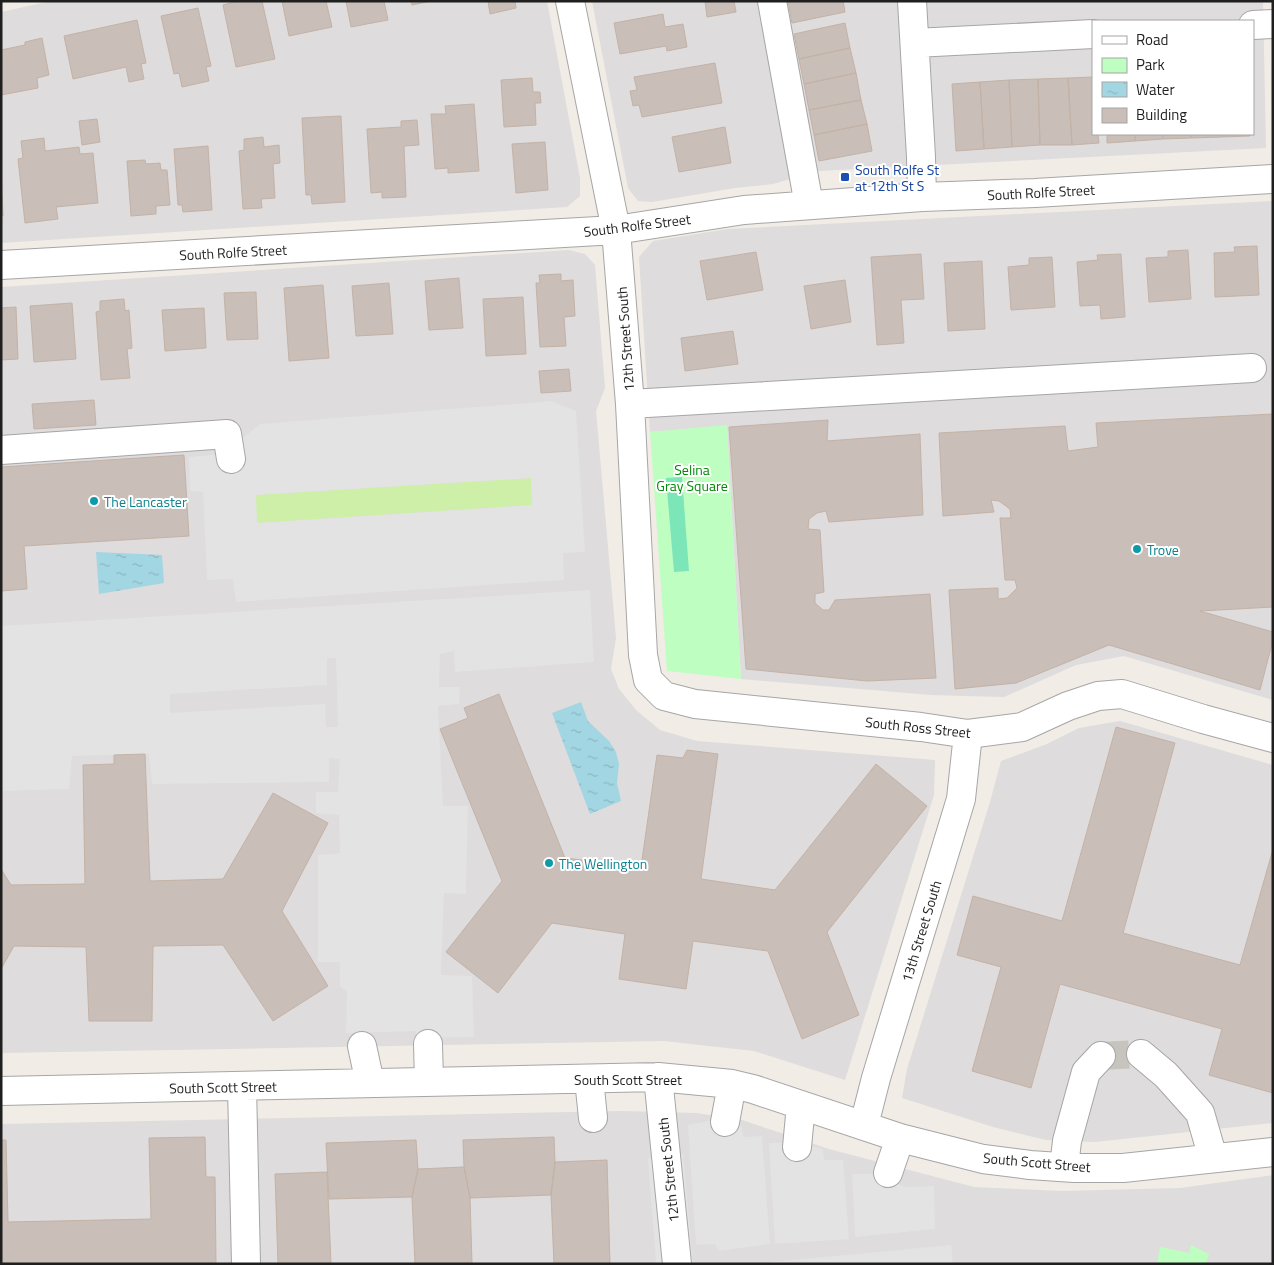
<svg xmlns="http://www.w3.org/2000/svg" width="1274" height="1265" font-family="'Titillium Web',sans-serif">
<defs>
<pattern id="water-ripples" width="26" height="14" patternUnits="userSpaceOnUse" patternTransform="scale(1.25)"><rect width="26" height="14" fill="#a2d6e2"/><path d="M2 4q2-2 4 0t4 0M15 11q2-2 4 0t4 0" fill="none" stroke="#8bb7c1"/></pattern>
</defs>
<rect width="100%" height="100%" fill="#f1ece5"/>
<path fill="#dedcdc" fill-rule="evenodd" d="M51,1H547L580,178V196L567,207L1,243V12Z
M592,1H1263L1266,148L818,171L773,184L735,188L652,202L638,201L628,188ZM1093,21H1253V134H1093Z
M1273,201V700L1124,656L1076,665L1004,697L931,695L741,679L727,426L650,432L639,257L653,241L728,229Z
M569,250L585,254L595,265L605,388L596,411L616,638L611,669L619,689L636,710L660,730L697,741L935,760L934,795L845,1080L754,1051L664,1041L1,1053V287Z
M1120,721L1273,765V1123L1095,1142L1046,1140L993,1127L902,1098L907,1069L990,802L1001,761L1047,744L1079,728Z
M621,1111L696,1113L742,1120L829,1149L974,1187L1062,1191L1180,1188L1273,1175V1264H1V1124Z"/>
<path fill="#cdefa7" d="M531,478L533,505L257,523L255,495Z"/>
<path fill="#bffec1" d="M727,425L741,679L667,671L650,432Z
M1191,1245L1209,1254L1206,1264H1157L1160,1247L1189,1253Z"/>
<path fill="#7de6b9" d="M682,477L689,571L674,572L666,478Z"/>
<path fill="#e3e3e3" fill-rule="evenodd" d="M551,401L576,411L585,552L563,553L564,580L236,602L233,579L207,580L203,492L190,491L189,457L223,454L260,424ZM531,478L532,505L257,523L256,495Z
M590,590L594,662L455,672L454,651L440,654L439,687H460L459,704L438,706L443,806H468L466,894L444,893L441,975L472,976L474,1037L417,1038L416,1031L346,1033L347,991L340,987V962H318V855L340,853L339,815L316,813V792H338L340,759L329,758V782L152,784L149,754L72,756L69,789L1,791V626ZM327,658H336L338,727H326L325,704L170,713V694L327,685Z
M713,1120L742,1126L743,1137L762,1136L770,1244L719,1251L715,1244L696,1245L688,1125Z
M791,1142L823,1149L824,1160H843L849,1239L775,1244L769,1143Z
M683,1154L693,1264H656L648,1158Z
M852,1174H874L905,1187L934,1186L935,1229L855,1237Z
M951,1245L953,1264H770V1262Z"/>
<path fill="url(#water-ripples)" d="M96,552L162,555L164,583L99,594Z
M581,702L588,721L609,741L616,752L619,764L617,783L621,801L590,814L552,713Z"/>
<path fill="#c9beb8" stroke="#c4b2a6" d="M238,1H262L275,59L236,67L223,5Z
M282,1H326L332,27L289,36Z
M346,1H384L388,20L351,27Z
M411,1H431L412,5Z
M488,1H515L516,8L490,14Z
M705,1H734L736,12L707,17Z
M788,1H843L845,12L792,23Z
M198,8L211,66L206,67L209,81L182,87L179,73L174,74L161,16Z
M663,14L665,27L683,24L687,47L667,51L666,46L620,54L614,23Z
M137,20L146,63L141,64L144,79L129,82L126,67L73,79L64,36Z
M845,23L850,48L799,59L794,34Z
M42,38L49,75L37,78L38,88L1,95V50L25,45V42Z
M850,48L856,73L804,84L799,59Z
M715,63L722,103L642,117L639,105L633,106L630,91L637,90L634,77Z
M856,73L861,100L809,110L804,84Z
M1093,77V134H1098L1099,143L1072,145L1068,78Z
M532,78L533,92H540L541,103H535L536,125L504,127L501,80Z
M1068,78L1072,145H1040L1038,79Z
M1038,79L1040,145L1012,147L1009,80Z
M1009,80L1012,147L984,149L980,82Z
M980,82L984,149L956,151L952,84Z
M861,100L867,124L814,135L809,110Z
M474,104L479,171L448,173V168L435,169L431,114H446L445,106Z
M341,116L345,202L312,204L311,195H306L302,118Z
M97,119L100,142L82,145L79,121Z
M417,120L419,145L404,146L406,197L382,198V192L371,193L367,129L401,127V121Z
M867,124L872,151L819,161L814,135Z
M725,127L731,163L679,172L672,137Z
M1107,134H1135V141L1107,143Z
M1135,134H1163V139L1135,141Z
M1163,134H1191V138L1163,139Z
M1191,134H1222V137L1191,138Z
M1222,134H1250V136L1222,137Z
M263,137L264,147L279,145L280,163L273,164L275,198L261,199L262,208L243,209L239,151L244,150V139Z
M44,138L45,151L79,147L80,154L93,153L98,203L56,207L58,219L25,223L18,159L23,158L21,141Z
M545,142L548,190L516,193L512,144Z
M208,146L212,210L183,212L182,205H178L174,149Z
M145,160L146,164L160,163L161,170H167L170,205L156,206V214L131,216L127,161Z
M1,176L3,216H1Z
M1257,246L1259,295L1215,297L1214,253L1235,252L1234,247Z
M1188,250L1191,299L1149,302L1146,258L1168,257V251Z
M756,252L763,290L707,300L700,261Z
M921,254L924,299L901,300L904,343L877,345L871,257Z
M1121,254L1125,317L1101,319L1100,305L1080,306L1077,262L1098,260L1097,255Z
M1052,257L1055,307L1011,310L1008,267L1029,265V258Z
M982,261L985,329L948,331L944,263Z
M561,274V281L573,280L575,316L564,317L566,346L540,347L536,283H540L539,275Z
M459,278L463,328L429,330L425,281Z
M845,280L851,322L811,329L804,286Z
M389,283L393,334L356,336L352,286Z
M323,285L329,358L289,361L284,288Z
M256,292L258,339L227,340L224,293Z
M523,297L526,354L486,356L483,299Z
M124,299L125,311L129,310L132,348L127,349L130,378L101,380L96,312L100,311V301Z
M72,303L76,359L34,362L30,306Z
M16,307L18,359L1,360V308Z
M204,308L206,348L165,351L162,310Z
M733,331L738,364L685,371L681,338Z
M569,369L571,391L541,393L539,371Z
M94,400L96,425L34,429L32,404Z
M1273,414V607L1200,611L1273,632V640L1260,690L1109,645L1016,683L955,689L949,590L998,588V599L1007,598L1017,588L1015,580H1005L1000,518H1011L1010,509L999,501L991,500L994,512L943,516L939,433L1065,426L1068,451L1098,447L1096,423Z
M828,420L827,441L920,434L923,515L829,522L826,511L817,513L809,519L808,529L820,530L824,592L815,594V603L823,610H829L835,600L930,594L936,678L867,681L746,669L729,427Z
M184,455L189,536L24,546L27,589L1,591V467Z
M499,694L565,858L641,867L657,755L683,758L687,750L718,754L701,879L775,890L876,764L927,806L827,932L859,1015L802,1039L768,951L693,941L686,989L619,979L625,934L552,923L498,993L446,952L502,881L440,729L468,718L464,708Z
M1116,727L1175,743L1123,933L1240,965L1273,849V1093L1209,1075L1222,1029L1060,984L1031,1088L972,1071L1001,967L957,955L973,896L1062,921Z
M145,754L150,881L223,879L273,793L328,823L282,911L328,986L273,1021L223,945L153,946L152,1021H89L86,947L14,946L1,969V869L11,885L85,884L83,765L114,764V755Z
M205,1137L206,1177H215L216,1264H1V1140H6L8,1222L151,1219L149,1138Z
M554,1137L555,1162L551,1195L470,1198L464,1167L463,1140Z
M416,1140L418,1169L412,1197L329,1199L326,1143Z
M607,1160L610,1264H554L551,1195L555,1162Z
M464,1167L470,1198L472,1264H415L412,1197L418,1169Z
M327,1172L331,1264H278L275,1174Z"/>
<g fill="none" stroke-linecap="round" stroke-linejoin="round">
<path stroke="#c7c3bd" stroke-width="28" stroke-dasharray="28 14" stroke-linecap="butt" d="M1101,1056L1141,1054"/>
<defs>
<path id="minor" d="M570,1L616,230L630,404L643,655L648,680L664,696L695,704L921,727L968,734L1022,727L1068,706L1098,696L1122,694L1203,719L1273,738
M772,1L809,205
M912,1L921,157L922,197
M1253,25L1273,24
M915,43L1093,34
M1,265L616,230L744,210L922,197L1035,193L1273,179
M630,404L1252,368
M1,450L227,434L231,459
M428,1044L429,1082
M362,1046L370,1083
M1141,1054L1166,1075L1200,1113L1213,1158
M658,1077L677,1264
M589,1079L593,1118
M242,1086L246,1264
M1,1091L658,1077L732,1084L753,1089L900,1138L983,1159L1030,1165L1074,1168H1123L1273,1152
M725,1122L732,1084
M864,1125L876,1078L961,799L968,734
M797,1147L801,1105
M1064,1167L1067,1141L1086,1072L1101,1056
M888,1173L900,1138"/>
</defs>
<use href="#minor" stroke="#a6a6a6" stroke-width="30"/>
<use href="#minor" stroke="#fff" stroke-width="28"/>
</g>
<rect fill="#1a4fb4" stroke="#fff" stroke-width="2" x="840" y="172" width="10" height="10" rx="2.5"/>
<g fill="#0f9aa8" stroke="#fff" stroke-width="2">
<circle cx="94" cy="501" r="5"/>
<circle cx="1137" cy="549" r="5"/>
<circle cx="549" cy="863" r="5"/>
</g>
<g text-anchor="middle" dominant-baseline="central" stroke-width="4" stroke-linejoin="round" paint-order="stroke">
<g font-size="14" fill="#164399" stroke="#fff" text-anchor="start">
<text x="855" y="169">South Rolfe St<tspan x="855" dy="16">at 12th St S</tspan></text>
</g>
<g font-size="14" fill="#1f1f1f" stroke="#fff">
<text transform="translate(1041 192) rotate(-3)">South Rolfe Street</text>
<text transform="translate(637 225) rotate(-7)">South Rolfe Street</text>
<text transform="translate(233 252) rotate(-3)">South Rolfe Street</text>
<text transform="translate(625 339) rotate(-94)">12th Street South</text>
<text transform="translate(918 727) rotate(6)">South Ross Street</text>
<text transform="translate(921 931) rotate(-73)">13th Street South</text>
<text x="628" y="1079">South Scott Street</text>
<text transform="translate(223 1087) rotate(-1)">South Scott Street</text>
<text transform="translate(1037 1162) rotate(5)">South Scott Street</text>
<text transform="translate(668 1170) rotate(-96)">12th Street South</text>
</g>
<g font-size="14" fill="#028908" stroke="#fff">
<text x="692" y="469">Selina<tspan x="692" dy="16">Gray Square</tspan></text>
</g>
<g font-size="14" fill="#0d838f" stroke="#fff" text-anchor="start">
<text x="104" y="501">The Lancaster</text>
<text x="1147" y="549">Trove</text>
<text x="559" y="863">The Wellington</text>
</g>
</g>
<rect width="1274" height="1265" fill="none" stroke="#1f1f1f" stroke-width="5"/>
<rect x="1092" y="20" width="162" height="115" fill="#ffffff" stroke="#a5a5a5"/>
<rect x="1102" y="36" width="25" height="8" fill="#ffffff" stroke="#a5a5a5"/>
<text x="1136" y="45" font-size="15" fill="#1f1f1f">Road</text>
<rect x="1102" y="58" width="25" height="15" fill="#bffec1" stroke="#a5a5a5"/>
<text x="1136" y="70" font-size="15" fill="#1f1f1f">Park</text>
<rect x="1102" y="82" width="25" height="15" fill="url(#water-ripples)" stroke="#a5a5a5"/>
<text x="1136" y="95" font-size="15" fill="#1f1f1f">Water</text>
<rect x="1102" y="108" width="25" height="15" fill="#c9beb8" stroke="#a5a5a5"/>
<text x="1136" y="120" font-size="15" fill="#1f1f1f">Building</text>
</svg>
